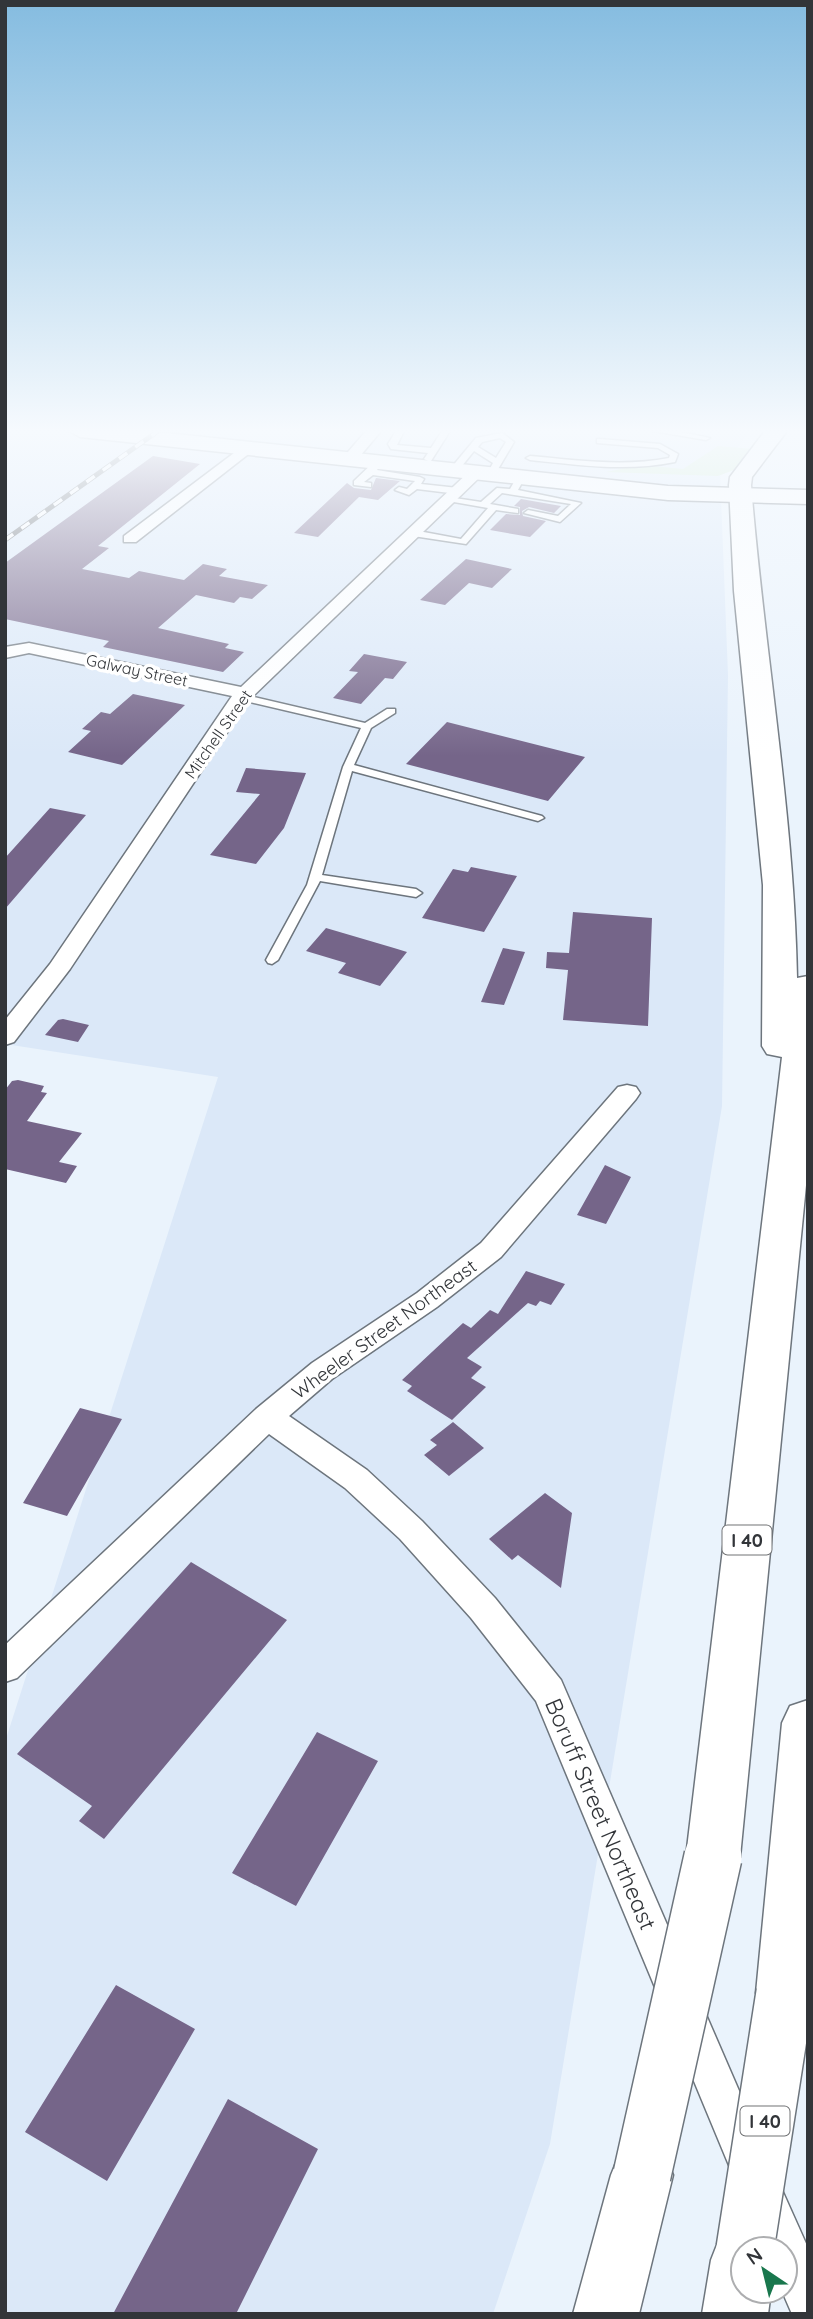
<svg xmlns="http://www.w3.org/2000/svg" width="813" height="2319" font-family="Quicksand,sans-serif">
<rect width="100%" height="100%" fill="#eaf3fc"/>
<path fill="#dbe8f8" d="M5,431H749L720,473L728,675L722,1106L550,2144L493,2314H5V1742L218,1077L5,1044Z"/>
<path fill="#cae9c5" d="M718,446L753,449L739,468L718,476L606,472L641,465L683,469Z"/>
<path fill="#756589" d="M153,456L200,464L98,546L109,548L82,569L129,578L139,571L184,580L203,564L227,569L219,576L268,585L252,599L240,597L234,603L196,595L158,628L229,644L225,648L244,652L223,672L103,647L109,641L5,619V563Z
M376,478L400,481L378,500L359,497L318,537L294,533L347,483L354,488L371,490Z
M521,499L561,506L554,513L529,507L522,511L523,516L546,521L530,537L490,530L506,514L520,515V507L514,506Z
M466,559L512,569L492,588L469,583L445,605L420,600Z
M364,654L407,662L393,679L385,678L361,704L333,698L358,672L349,671Z
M133,694L185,705L122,765L68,752L91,731L82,729L101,712L110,714Z
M447,722L585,757L548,801L406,764Z
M246,768L306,773L284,828L256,864L210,855L260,794L236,792Z
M50,808L86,815L5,909V858Z
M471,867L517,876L484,932L422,918L453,869L468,872Z
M573,912L652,918L648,1026L563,1020L568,970L546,968L547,952L569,953Z
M326,928L394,948L407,952L380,986L338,973L346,963L306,951Z
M503,948L525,952L504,1005L481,1002Z
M63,1019L89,1025L78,1042L45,1035L58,1020Z
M18,1080L44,1086L41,1092L47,1093L27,1121L82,1133L59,1162L77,1166L66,1183L5,1169V1090L12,1081Z
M605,1165L631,1177L606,1224L577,1215Z
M526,1271L565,1284L551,1305L540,1301L536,1306L528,1303L467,1358L482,1367L471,1378L486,1387L452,1420L407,1391L412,1386L402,1380L463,1323L471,1328L490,1310L498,1314Z
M80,1408L122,1419L67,1516L23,1503Z
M453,1422L484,1448L449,1476L424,1455L437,1445L430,1440Z
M545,1493L572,1513L561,1588L518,1555L512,1560L489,1539Z
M191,1562L287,1620L104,1839L79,1821L92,1806L17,1754Z
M317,1732L378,1761L296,1906L232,1873Z
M116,1985L195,2029L107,2181L25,2132Z
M228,2099L318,2149L236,2314H113Z"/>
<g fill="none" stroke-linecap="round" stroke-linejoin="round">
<defs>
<path id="lane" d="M396,431H404L397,445L431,448L442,431H450L431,461H428L424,459L428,453L391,449L388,444Z
M653,431H676L710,438L706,440Z
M502,433L514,442L494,476L487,474L493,463L474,451L457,472H451V468L476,438ZM500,438L506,442L496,458L478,447L482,442Z
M600,439L660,444L678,454L675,462C627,472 578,465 530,460L526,458L530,456C576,460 623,467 669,458L670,455L658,448L597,443V439Z
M376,460L383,462L377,470L420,477L424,479L421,484L458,488L462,491L458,494L417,489L409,495L395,490L399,487L407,489L415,481L373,475L364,482L371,483V487L354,485V481Z
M518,475L525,477L518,490L581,503L560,522L524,513L528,510L558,516L571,504L502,493L490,504L518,509V513L496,510L466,544L413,536L409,533L413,530L461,539L488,508L448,501V497L481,502L497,488L510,489Z
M241,694L365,723L387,709H395V713L371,728L354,765L542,816L544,818L538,821L352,771L322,875L416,889L422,893L416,897L320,881L278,960L272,964L268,963L266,960L307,885L343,767L361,728L237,699V695Z"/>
<path id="street" d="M366,431H381L355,462H345L342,459Z
M246,444L251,446V452L136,542H124V536Z
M477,467L482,469V475L248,701L70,969L14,1042L5,1045V1020L50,964L232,696L29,653L5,658V647L29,643L241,687L472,469Z
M627,1085L636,1087L640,1093L636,1099L501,1257L437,1307L332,1379L289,1416L367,1470L422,1521L495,1598L561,1680L769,2160L763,2175L778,2181L808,2248V2314H792L782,2291H785V2249H764L742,2196L748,2181L733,2175L536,1701L471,1618L400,1539L345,1488L269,1434L17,1678L5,1682V1645L256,1409L312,1363L417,1293L481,1243L618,1087Z"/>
<path id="secondary" d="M69,431H147L668,486L808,490V504L668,500L80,437Z"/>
<path id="highway" d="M765,431H787L752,477L751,485C764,650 794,813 797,978L808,976V1165L740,1857L732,1876L713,1883L694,1876L686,1857L782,1057L767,1054L762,1046L763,885L734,591L729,485L730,477Z
M808,1700V2008L805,2013L785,2022L765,2013L756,1993L782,1723L790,1706Z
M642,2144L664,2153L673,2175L639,2314H573L611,2175L620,2153Z
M743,2228L766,2237L770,2249H743V2291H771L768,2314H702L711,2260L720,2237Z"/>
</defs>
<use href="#lane" stroke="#6d757d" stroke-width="3"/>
<use href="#street" stroke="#6d757d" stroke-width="3"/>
<use href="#secondary" stroke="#6d757d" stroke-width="3"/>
<use href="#highway" stroke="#6d757d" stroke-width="3"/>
<use href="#lane" fill="#fff" fill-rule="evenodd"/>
<use href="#street" fill="#fff" fill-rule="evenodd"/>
<use href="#secondary" fill="#fff" fill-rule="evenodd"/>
<use href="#highway" fill="#fff" fill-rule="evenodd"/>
<defs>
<path id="rail" d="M5,540L158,431"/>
</defs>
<use href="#rail" stroke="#64696e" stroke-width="5"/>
<use href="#rail" stroke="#fff" stroke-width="3.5" stroke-dasharray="10" stroke-linecap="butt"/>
<defs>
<path id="highway-bridge" d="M642,2175L713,1857
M745,2249L785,1993"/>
</defs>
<use href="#highway-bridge" stroke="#6d757d" stroke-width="60" stroke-linecap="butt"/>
<use href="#highway-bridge" stroke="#fff" stroke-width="57"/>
</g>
<linearGradient id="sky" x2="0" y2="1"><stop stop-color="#85bce0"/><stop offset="0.57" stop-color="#f6fafe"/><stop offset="1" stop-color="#f6fafe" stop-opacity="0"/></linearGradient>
<rect width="813" height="756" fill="url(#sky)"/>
<g text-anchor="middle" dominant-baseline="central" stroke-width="7" stroke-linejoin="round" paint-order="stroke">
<g font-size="16" fill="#323539" stroke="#fff">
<text transform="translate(137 670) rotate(12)">Galway Street</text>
<text transform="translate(218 734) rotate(-55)">Mitchell Street</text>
</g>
<g fill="#fff" stroke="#707274" stroke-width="2">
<rect x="722.5" y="1525.5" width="49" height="29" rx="5"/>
<rect x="740.5" y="2106.5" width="49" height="29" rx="5"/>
</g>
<g font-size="18" font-weight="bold" fill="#323539">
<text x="747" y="1540">I 40</text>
<text x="765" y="2121">I 40</text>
</g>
<g font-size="19" fill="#323539" stroke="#fff">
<text transform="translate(384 1329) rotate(-36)">Wheeler Street Northeast</text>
</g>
<g font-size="23" fill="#323539" stroke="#fff">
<text transform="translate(601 1814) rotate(67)">Boruff Street Northeast</text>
</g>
</g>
<rect width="813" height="2319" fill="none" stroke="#323539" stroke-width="14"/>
<g transform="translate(764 2270) rotate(325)"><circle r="33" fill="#ffffff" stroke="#adaeb0" stroke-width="2"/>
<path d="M0-5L12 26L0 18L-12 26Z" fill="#19774d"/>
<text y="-10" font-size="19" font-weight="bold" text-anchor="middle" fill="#323539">N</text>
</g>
</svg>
